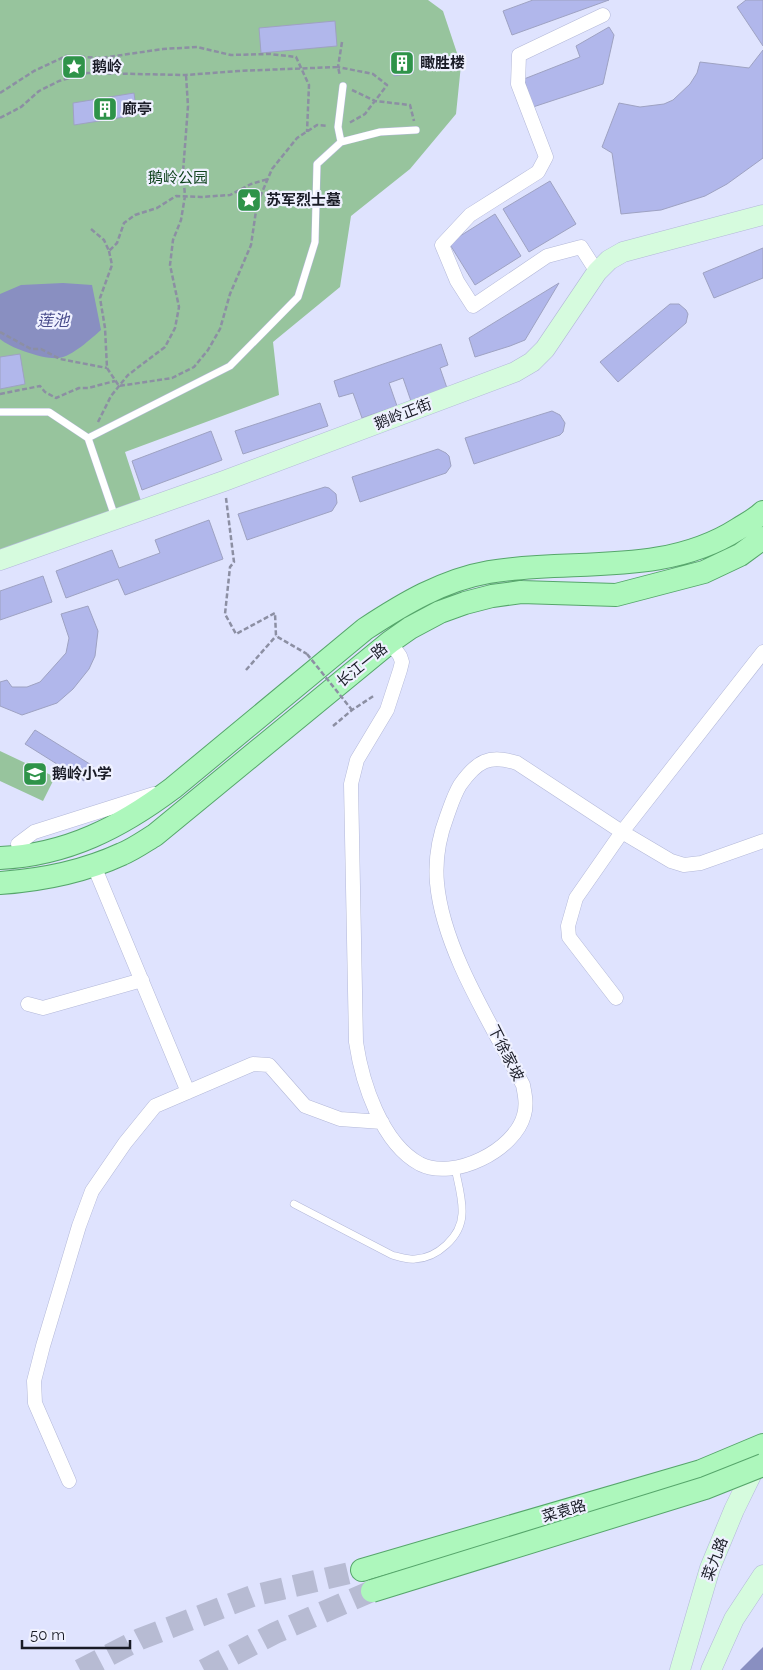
<svg xmlns="http://www.w3.org/2000/svg" width="763" height="1670" font-family="Raleway,'Noto Sans SC',sans-serif">
<rect width="100%" height="100%" fill="#dfe3fe"/>
<path fill="#97c49d" d="M0,0H428L443,11L461,65L456,114L410,169L351,216L340,287L273,342L279,395L125,452L142,504L0,552Z
M0,751L55,777L43,801L0,781Z"/>
<path fill="#898fc1" d="M63,283L92,285L101,330C92,338 71,357 59,358C45,360 10,348 0,339V294L21,285Z
M763,1647V1670H740Z"/>
<path fill="#b1b7eb" stroke="#9ea2c2" d="M533,0H609L512,35L503,11Z
M746,0H763V46L737,7Z
M335,21L337,46L261,53L259,28Z
M609,27L614,35L603,84L533,107L524,79L580,57L576,46Z
M763,50V158L727,184L705,196L661,210L621,214L612,153L602,147L619,103L640,107L664,104L673,100L690,84L697,73L700,62L749,68Z
M410,51L413,73L394,76L391,54Z
M134,93L137,115L74,125L73,103Z
M550,181L576,224L529,252L503,209Z
M495,214L521,256L475,285L449,243Z
M763,248V278L714,298L703,273Z
M559,283L525,340L510,346L475,357L469,338Z
M670,304H679L686,310L688,314L686,323L618,382L600,362Z
M441,344L448,365L440,368L448,391L412,404L403,378L389,383L397,406L362,418L353,393L339,397L334,381Z
M20,354L25,384L0,389V357Z
M320,403L328,426L243,454L235,431Z
M552,411L560,415L565,423L563,432L560,435L474,464L465,438Z
M211,431L222,460L142,490L132,461Z
M438,449L446,453L449,456L451,466L446,473L360,502L352,477Z
M325,487L329,488L336,494L337,503L332,511L247,540L238,514Z
M209,520L223,559L125,595L118,579L66,598L56,571L112,550L119,568L160,553L155,540Z
M43,576L52,602L0,620V591Z
M88,606L98,631L95,656L89,669L73,689L57,703L22,715L0,706V682L7,680L12,687H27L40,682L66,653L69,638L61,614Z
M35,730L93,766L84,781L25,744Z"/>
<g fill="none" stroke-linecap="round" stroke-linejoin="round">
<path stroke="#b7bbd3" stroke-width="22" stroke-dasharray="22 11" stroke-linecap="butt" d="M80,1670L140,1639L252,1596L362,1570
M204,1670L275,1633L372,1591"/>
<defs>
<path id="lane" d="M341,142L338,127L343,86
M0,412H49L88,438L115,517
M88,438L230,366L298,297L315,242L317,164L341,142L380,132L416,130
M294,1204L392,1255C399,1257 407,1260 415,1259C437,1258 461,1237 462,1214C463,1199 458,1183 455,1168"/>
<path id="street" d="M597,272L581,247L547,256L473,306L457,281L442,245L470,215L538,172L546,157L518,84L519,55L603,15
M390,642L400,656L402,662L400,670L387,710L357,760L351,784L356,1042C362,1082 381,1143 420,1164C454,1181 515,1150 524,1115C527,1105 525,1095 523,1085C492,1025 443,950 437,883C435,861 439,837 447,816C451,805 454,795 460,785C477,761 489,754 517,763L622,832L671,861L684,865L701,863L763,841
M18,844L34,832L154,794
M94,866L188,1092
M616,998L569,937L568,926L576,898L622,832L763,652
M28,1004L43,1008L142,980
M69,1481L35,1403L34,1381L43,1346L79,1226L92,1191L125,1143L155,1106L253,1064L269,1065L305,1106L340,1119L382,1122"/>
<path id="secondary" d="M0,560L224,481L515,372L532,362L545,349L597,272L609,260L623,252L763,215
M680,1670L710,1568L734,1510L759,1459
M711,1670L734,1619L763,1575"/>
<path id="primary" d="M0,858C67,855 121,827 173,788L365,629C403,604 443,580 489,572C572,558 663,577 738,529C746,524 756,519 763,512
M0,883C43,880 83,872 122,854C134,849 145,841 155,835L390,642L410,628L440,612L465,603L492,596L521,592L616,595L704,572L740,555L763,538
M362,1570L701,1471L763,1445"/>
</defs>
<use href="#lane" stroke="#b3b8d8" stroke-width="8"/>
<use href="#street" stroke="#b3b8d8" stroke-width="15"/>
<use href="#secondary" stroke="#b3b8d8" stroke-width="21"/>
<use href="#primary" stroke="#56a66b" stroke-width="24"/>
<path stroke="#8c8fa3" stroke-width="2.5" stroke-dasharray="5 2.5" stroke-linecap="butt" d="M342,42L338,67L373,74L387,85L365,114L349,123
M352,90L375,101L410,105L414,121
M0,93L34,71L66,56L101,58L163,49L197,47L231,55L270,54L296,57L309,85L307,132
M0,118L21,107L39,91L59,81L87,73L186,75L238,71L338,67L340,76
M91,229L104,240L109,251L117,243L124,223L135,215L157,208L176,196L201,197L230,195L251,184L268,179
M109,251L112,265L100,298L105,328L107,368L119,386L172,378L194,367L208,350L220,329L230,294L251,245L257,204L272,169L297,138L317,125L327,126
M0,332L31,349H41L60,359L107,368
M0,394L40,386L45,392L56,398L79,388H88L115,381
M98,422L111,396L119,386L128,375L165,347L175,328L179,307L170,265L173,240L181,220L185,196L183,172L188,106L186,75
M226,498L234,562L230,567L225,614L236,634L275,613L276,636L307,654
M246,670L276,636
M333,726L352,710L375,695"/>
<use href="#lane" stroke="#fff" stroke-width="7"/>
<use href="#street" stroke="#fff" stroke-width="14"/>
<use href="#secondary" stroke="#d6fbde" stroke-width="20"/>
<use href="#primary" stroke="#adf7bc" stroke-width="22"/>
<defs>
<path id="primary-bridge" d="M372,1591L705,1488L763,1465"/>
</defs>
<use href="#primary-bridge" stroke="#56a66b" stroke-width="24" stroke-linecap="butt"/>
<path stroke="#8c8fa3" stroke-width="2.5" stroke-dasharray="5 2.5" stroke-linecap="butt" d="M307,654L352,710"/>
<use href="#primary-bridge" stroke="#adf7bc" stroke-width="22"/>
</g>
<defs>
<symbol id="building-square" viewBox="-11 -11 22 22"><rect x="-9" y="-9" width="18" height="18" rx="4" fill="#2e9349" stroke="#eff1ff"/><path d="M-4-6H4V6H1V3H-1V6H-4ZM-2.5-4.3h1.7v1.8h-1.7ZM.8-4.3h1.7v1.8H.8ZM-2.5-1h1.7V.8h-1.7ZM.8-1h1.7V.8H.8Z" fill="#fff"/></symbol>
<symbol id="sight-square" viewBox="-11 -11 22 22"><rect x="-9" y="-9" width="18" height="18" rx="4" fill="#2e9349" stroke="#eff1ff"/><path d="M0-6L1.8-2.2L6-1.7L2.9 1.2L3.7 5.4L0 3.3L-3.7 5.4L-2.9 1.2L-6-1.7L-1.8-2.2Z" fill="#fff"/></symbol>
<symbol id="school-square" viewBox="-11 -11 22 22"><rect x="-9" y="-9" width="18" height="18" rx="4" fill="#2e9349" stroke="#eff1ff"/><path d="M0-5L7-2L0 1L-7-2ZM-4 1L0 2.5L4 1V4Q0 6-4 4Z" fill="#fff"/></symbol>
</defs>
<g fill-rule="evenodd">
<use href="#building-square" x="388" y="49" width="28" height="28"/>
<use href="#sight-square" x="60" y="53" width="28" height="28"/>
<use href="#building-square" x="91" y="95" width="28" height="28"/>
<use href="#sight-square" x="235" y="186" width="28" height="28"/>
<use href="#school-square" x="21" y="760" width="28" height="28"/>
</g>
<g text-anchor="middle" dominant-baseline="central" stroke-width="4.5" stroke-linejoin="round" paint-order="stroke">
<g font-size="15" font-weight="bold" fill="#191b26" stroke="#eff1ff" text-anchor="start">
<text x="420" y="63">瞰胜楼</text>
<text x="92" y="67">鹅岭</text>
<text x="122" y="109">廊亭</text>
<text x="266" y="200">苏军烈士墓</text>
<text x="52" y="774">鹅岭小学</text>
</g>
<g font-size="15" fill="#0e421c" stroke="#eff1ff">
<text x="178" y="178">鹅岭公园</text>
</g>
<g font-size="15" fill="#191b26" stroke="#eff1ff">
<text transform="translate(403 414) rotate(-21)">鹅岭正街</text>
<text transform="translate(362 665) rotate(-39)">长江一路</text>
<text transform="translate(506 1053) rotate(63)">下徐家坡</text>
<text transform="translate(564 1511) rotate(-16)">菜袁路</text>
<text transform="translate(715 1559) rotate(-69)">菜九路</text>
</g>
<g font-size="16" font-style="italic" fill="#484b8b" stroke="#eff1ff">
<text x="53" y="320">莲池</text>
</g>
</g>
<path d="M22 1640v8h108v-8" fill="none" stroke="#191b26" stroke-width="2.5"/>
<text x="30" y="1640" font-size="15" fill="#191b26" stroke="#eff1ff" stroke-width="4" paint-order="stroke">50 m</text>
</svg>
